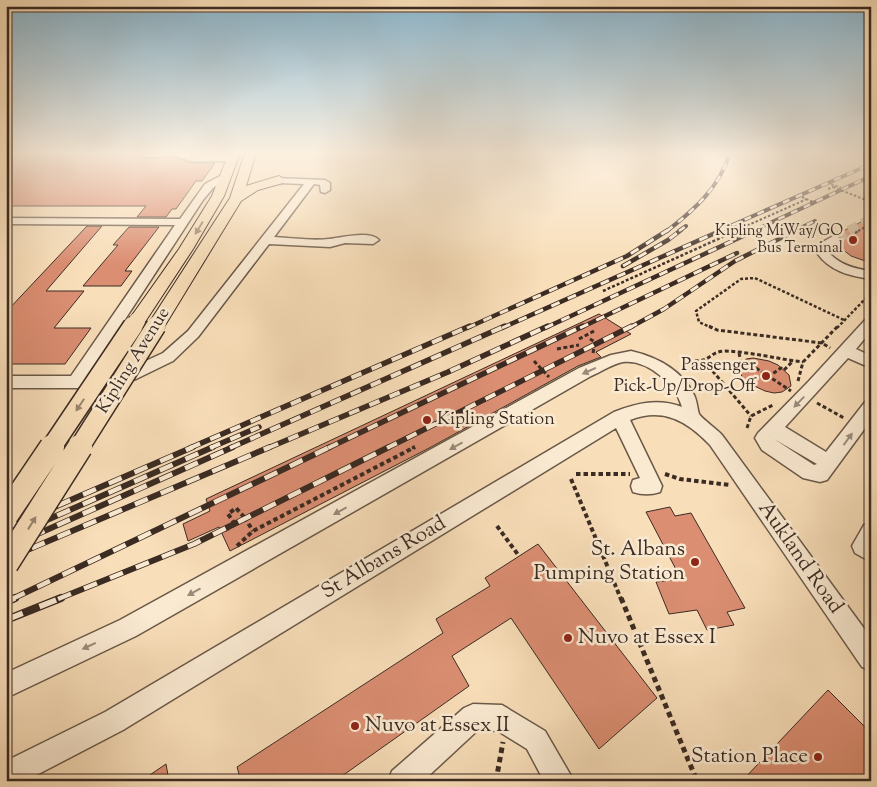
<svg xmlns="http://www.w3.org/2000/svg" width="877" height="787" font-family="'Sorts Mill Goudy',serif">
<rect width="100%" height="100%" fill="#f8deb9"/>
<filter id="stains"><feTurbulence type="fractalNoise" baseFrequency=".004" numOctaves="4"/><feColorMatrix values="0 0 0 0 .2 0 0 0 0 .09 0 0 0 0 .02 0 0 0 .5 -.17"/></filter>
<radialGradient id="worn" r=".72"><stop offset=".6" stop-color="#630" stop-opacity="0"/><stop offset="1" stop-color="#630" stop-opacity=".3"/></radialGradient>
<path fill="#db8e72" stroke="#3b2b23" d="M6,153H146L142,158L174,157L191,163H215L202,181H196L176,209H172L166,217H137L146,206H6Z
M871,217V263L851,256L837,245L843,239L837,234Z
M87,226H102L46,291H84L54,328H91L65,364H6V312Z
M129,227H159L125,271H132L121,286H83L118,245H113Z
M599,314L631,334L596,352L601,357L578,366L433,446L230,551L219,527L188,541L183,524L210,511L206,499Z
M753,358L769,361L778,365L789,375L791,386L782,392L774,393L765,391L748,383L742,377L739,366L746,359Z
M670,507L675,516L691,513L745,608L727,612L734,625L707,630L697,610L669,614L656,582L681,579L646,512Z
M538,544L657,698L599,749L511,618L452,656L469,686L335,781H241L237,767L443,633L436,619L490,586L485,578Z
M828,690L871,733V781H742Z
M166,764L169,781H141Z"/>
<g fill="none" stroke-linecap="round" stroke-linejoin="round">
<path stroke="#d2ba9b" stroke-width="10" stroke-dasharray="10 5" stroke-linecap="butt" d="M849,231L871,219"/>
<path stroke="#d2ba9b" stroke-width="12" stroke-dasharray="12 6" stroke-linecap="butt" d="M835,239L851,230"/>
<defs>
<path id="minor" d="M166,153L234,155L239,158L234,161H191Z
M224,174L229,177L213,188L203,200L88,376H102L126,370L163,353L188,331L304,184L279,183L274,180L275,178L325,180L330,183V190L325,193L321,192L320,185L314,184L274,237C292,238 312,241 329,239C341,238 369,230 379,240L373,244L345,243L330,247L269,244L198,337L173,361L136,379L102,388H6V376H71L175,225L6,224V218L180,219L205,184Z
M835,235L841,239L831,248L829,253C840,265 855,269 871,271V279C849,276 830,271 817,253L821,243Z
M871,317V331L856,349L871,356V368L848,358L785,427L826,452L865,402L871,401V420L827,480L820,482L803,478L762,450L755,438L758,433L809,381L866,319ZM774,439L817,464L814,465Z
M631,351C657,357 682,370 694,395C697,401 697,407 699,414C701,418 718,430 722,435L871,638V670L862,667L710,445C687,421 663,407 630,420L662,486L660,492C651,495 642,495 633,492L631,486L633,480L640,478L616,428L123,730L25,781H6V761L105,712L614,412C637,403 658,398 682,407C676,385 648,359 623,362C612,364 601,372 591,376L136,636L6,698V673L120,620L579,368L611,355Z
M871,522V562L855,553L852,546L864,525Z
M473,704L502,705L545,731L574,781H544L527,749L498,731L478,730L423,781H388L392,771L464,708Z"/>
<path id="major" d="M229,153H240L224,196L193,249L143,325L137,327L131,325L128,321L179,249L212,196Z
M245,153H256L246,186L279,176L285,180L283,183L258,190L241,201L164,327L158,329L152,327L149,323L230,198Z"/>
</defs>
<use href="#minor" stroke="#6a5848" stroke-width="3"/>
<use href="#major" stroke="#3b2b23" stroke-width="2"/>
<path stroke="#3b2b23" stroke-width="2" stroke-dasharray="2.5 2" stroke-linecap="butt" d="M831,184L841,188
M828,189L835,186
M802,197L813,202
M735,231L807,199
M858,231L871,224"/>
<path stroke="#3b2b23" stroke-width="2.5" stroke-dasharray="3 2" stroke-linecap="butt" d="M855,233L860,230
M603,291L738,230
M712,328L699,322L696,311L741,279L755,278L844,320
M837,328L871,293"/>
<path stroke="#3b2b23" stroke-width="3" stroke-dasharray="4 2.5" stroke-linecap="butt" d="M709,326L717,330L822,343L830,348
M579,339L596,330
M590,339L595,342L593,353
M557,349L579,345
M739,353L741,362H747L791,391
M682,357C711,368 707,351 725,351C751,352 778,359 803,362
M534,361L549,377
M704,361L751,416
M768,377L781,368L784,370L793,361
M798,381L803,362L838,326
M817,403L844,418
M747,428L751,416L773,405
M412,448L415,447"/>
<path stroke="#3b2b23" stroke-width="4" stroke-dasharray="4.5 3" stroke-linecap="butt" d="M576,474H630
M665,474L680,479L730,485
M571,479L621,599
M235,524L228,514L236,508L245,518
M497,526L519,556
M225,530L245,518L253,531
M237,546L253,531L415,447"/>
<path stroke="#3b2b23" stroke-width="5" stroke-dasharray="5.5 4" stroke-linecap="butt" d="M621,598L697,781
M496,781L503,742"/>
<use href="#minor" fill="#faead2" fill-rule="evenodd"/>
<use href="#major" fill="#f8deb9" fill-rule="evenodd"/>
<defs>
<path id="rail-far4" d="M667,231C695,209 719,188 730,153
M679,231L686,226
M719,231L871,164
M753,231L871,176
M794,231L815,221"/>
<path id="rail-far3" d="M623,266L668,240L681,230
M467,328L627,256L668,230
M502,328L722,230
M545,328L756,230
M580,328L737,253
M629,328L664,309L735,261L797,230"/>
<path id="rail-far2" d="M190,448L470,326
M210,448L259,427
M230,448L505,326
M268,448L448,372L548,326
M328,448L583,326
M387,448L632,326"/>
<path id="rail-far1" d="M6,528L193,447
M6,538L213,447
M6,548L233,447
M6,559L270,447
M12,599L330,447
M58,599L194,544L389,447"/>
<path id="rail" d="M6,602L15,598
M6,620L61,598"/>
</defs>
<use href="#rail-far4" stroke="#3b2b23" stroke-width="4"/>
<use href="#rail-far3" stroke="#3b2b23" stroke-width="4.5"/>
<use href="#rail-far2" stroke="#3b2b23" stroke-width="5.5"/>
<use href="#rail-far1" stroke="#3b2b23" stroke-width="6"/>
<use href="#rail" stroke="#3b2b23" stroke-width="8"/>
<use href="#rail-far4" stroke="#faead2" stroke-width="2.5" stroke-dasharray="7" stroke-linecap="butt"/>
<use href="#rail-far3" stroke="#faead2" stroke-width="3" stroke-dasharray="9" stroke-linecap="butt"/>
<use href="#rail-far2" stroke="#faead2" stroke-width="4" stroke-dasharray="11" stroke-linecap="butt"/>
<use href="#rail-far1" stroke="#faead2" stroke-width="4.5" stroke-dasharray="14" stroke-linecap="butt"/>
<use href="#rail" stroke="#faead2" stroke-width="5.5" stroke-dasharray="18" stroke-linecap="butt"/>
<defs>
<path id="major-bridge-far2" d="M132,328L137,321
M155,328L158,323"/>
<path id="major-bridge-far1" d="M51,448L133,326
M79,448L156,326"/>
<path id="major-bridge" d="M6,515L52,447
M6,564L80,447"/>
</defs>
<use href="#major-bridge-far2" stroke="#3b2b23" stroke-width="18" stroke-linecap="butt"/>
<use href="#major-bridge-far1" stroke="#3b2b23" stroke-width="22" stroke-linecap="butt"/>
<use href="#major-bridge" stroke="#3b2b23" stroke-width="27" stroke-linecap="butt"/>
<path stroke="#3b2b23" stroke-width="2" stroke-dasharray="2.5 2" stroke-linecap="butt" d="M833,187L871,202"/>
<use href="#major-bridge-far2" stroke="#f8deb9" stroke-width="16"/>
<use href="#major-bridge-far1" stroke="#f8deb9" stroke-width="19"/>
<use href="#major-bridge" stroke="#f8deb9" stroke-width="24"/>
</g>
<defs><path id="oneway-solid" d="M-6-.8H1V-3.2L6.5 0L1 3.2V.8H-6Z" transform="scale(1.25)"/></defs>
<g fill="#9a846e">
<use href="#oneway-solid" transform="translate(199 228) rotate(121)"/>
<use href="#oneway-solid" transform="translate(80 405) rotate(124)"/>
<use href="#oneway-solid" transform="translate(32 523) rotate(-58)"/>
</g>
<g fill="#9a8a7a">
<use href="#oneway-solid" transform="translate(589 371) rotate(156)"/>
<use href="#oneway-solid" transform="translate(799 402) rotate(134)"/>
<use href="#oneway-solid" transform="translate(848 439) rotate(-54)"/>
<use href="#oneway-solid" transform="translate(456 446) rotate(151)"/>
<use href="#oneway-solid" transform="translate(340 511) rotate(151)"/>
<use href="#oneway-solid" transform="translate(194 592) rotate(151)"/>
<use href="#oneway-solid" transform="translate(89 646) rotate(155)"/>
</g>
<linearGradient id="sky" x2="0" y2="1"><stop stop-color="#8ab7d0"/><stop offset="0.58" stop-color="#fcf0e0"/><stop offset="1" stop-color="#fcf0e0" stop-opacity="0"/></linearGradient>
<rect width="877" height="264" fill="url(#sky)"/>
<g fill="#8f2418" stroke="#faead2" stroke-width="2">
<circle cx="853" cy="240" r="5"/>
<circle cx="766" cy="376" r="5"/>
<circle cx="427" cy="420" r="5"/>
<circle cx="695" cy="562" r="5"/>
<circle cx="568" cy="638" r="5"/>
<circle cx="355" cy="726" r="5"/>
<circle cx="818" cy="757" r="5"/>
</g>
<g text-anchor="middle" dominant-baseline="central" stroke-width="5" stroke-linejoin="round" paint-order="stroke">
<g font-size="15" fill="#3b2b23" stroke="#faead2" text-anchor="end">
<text x="843" y="231">Kipling MiWay/GO<tspan x="843" dy="17">Bus Terminal</tspan></text>
</g>
<g font-size="18" fill="#3b2b23" stroke="#faead2">
<text transform="translate(134 361) rotate(-58)">Kipling Avenue</text>
</g>
<g font-size="18" fill="#3b2b23" stroke="#faead2" text-anchor="end">
<text x="756" y="366">Passenger<tspan x="756" dy="21">Pick-Up/Drop-Off</tspan></text>
<text x="437" y="420" text-anchor="start">Kipling Station</text>
</g>
<g font-size="21" fill="#3b2b23" stroke="#faead2" text-anchor="end">
<text x="685" y="550">St. Albans<tspan x="685" dy="24">Pumping Station</tspan></text>
<text x="578" y="638" text-anchor="start">Nuvo at Essex I</text>
<text x="365" y="726" text-anchor="start">Nuvo at Essex II</text>
<text x="808" y="757">Station Place</text>
</g>
<g font-size="21" fill="#3b2b23" stroke="#faead2">
<text transform="translate(384 558) rotate(-31)">St Albans Road</text>
<text transform="translate(800 558) rotate(55)">Aukland Road</text>
</g>
</g>
<rect width="877" height="787" fill="none" stroke="#f8deb9" stroke-width="25"/>
<rect x="8" y="8" width="862" height="772" fill="none" stroke="#3b2b23" stroke-width="2.5"/>
<rect x="12" y="12" width="852" height="762" fill="none" stroke="#3b2b23"/>
<rect width="100%" height="100%" filter="url(#stains)"/>
<rect width="100%" height="100%" fill="url(#worn)"/>
</svg>
